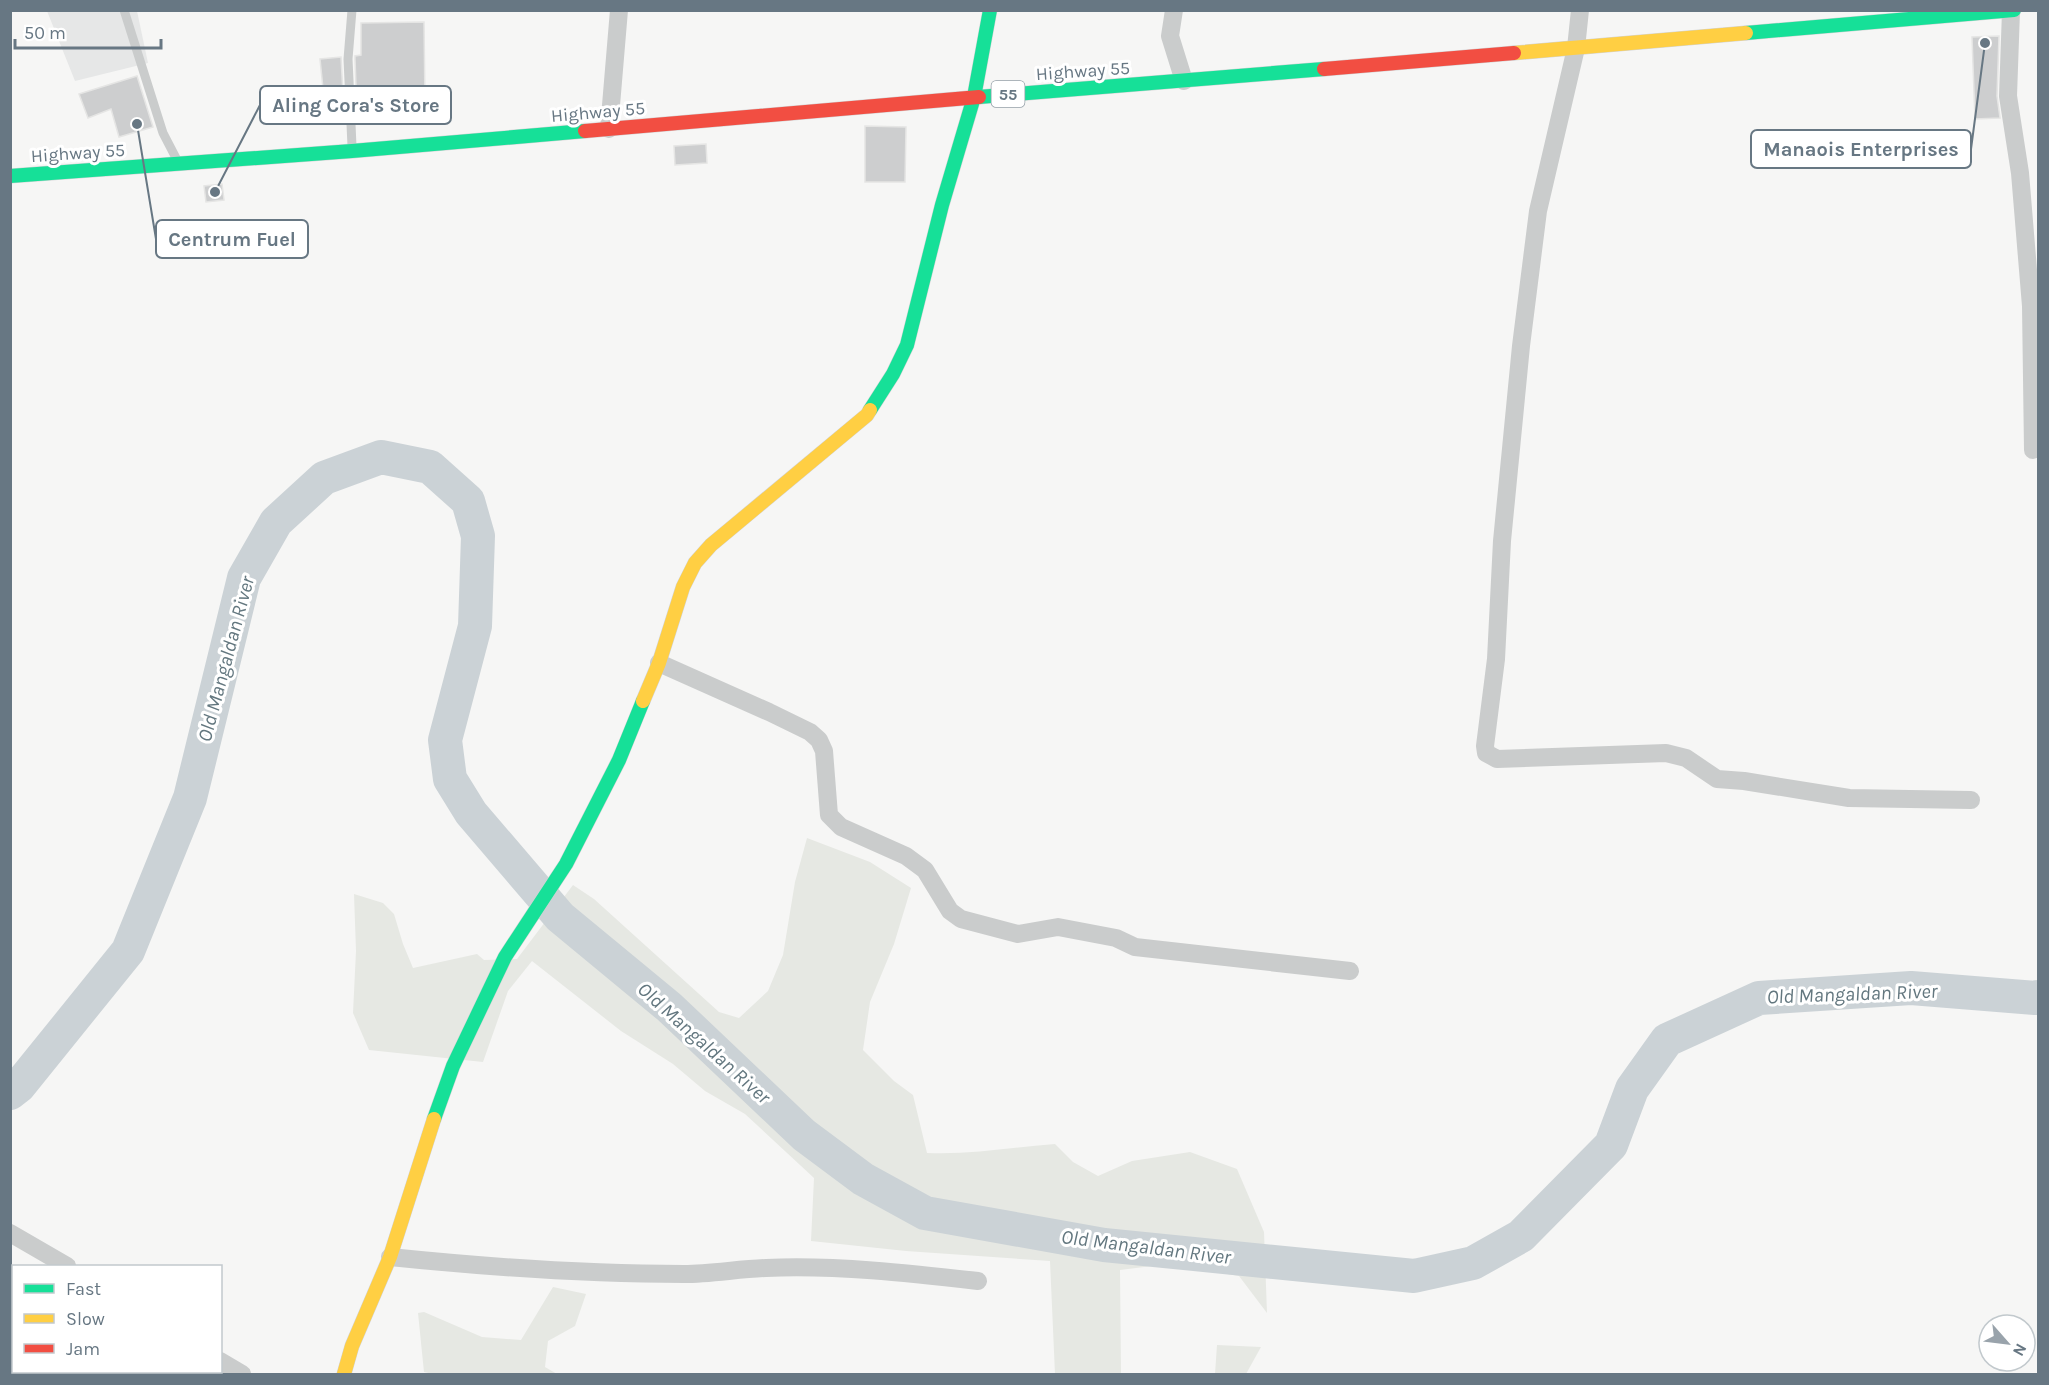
<svg xmlns="http://www.w3.org/2000/svg" width="2049" height="1385" font-family="Karla,sans-serif">
<rect width="100%" height="100%" fill="#f6f6f5"/>
<path fill="#e6e7e7" d="M47,11H137L148,63L75,81Z"/>
<path fill="#e6e8e3" d="M807,838L870,862L911,888L894,944L870,1002L863,1050L894,1081L913,1095L927,1153C970,1155 1012,1147 1055,1144L1073,1162L1098,1176L1132,1161L1190,1152L1237,1169L1264,1232L1267,1313L1239,1276L1168,1264L1120,1270L1121,1374H1055L1050,1261L906,1251L811,1241L814,1178L745,1114L705,1091L673,1064L621,1031L532,961L508,991L483,1062L369,1050L353,1013L356,951L354,894L383,903L394,914L403,944L413,968L477,954L484,960L517,959L573,885L594,899L719,1012L739,1018L768,991L783,955L795,882Z
M553,1287L586,1294L575,1326L548,1341L545,1367L557,1374H433L424,1372L418,1313L424,1312L482,1337L521,1340Z
M1217,1345L1261,1347L1246,1374H1215Z"/>
<g fill="none" stroke-linecap="round" stroke-linejoin="round">
<path stroke="#cbd2d6" stroke-width="34" d="M10,1093L19,1086L128,951L190,798L244,578L276,522L324,478L381,457L430,467L468,501L478,536L475,626L445,740L450,779L471,813L560,917L669,1007L804,1135L863,1179L925,1213L1104,1245L1414,1276L1473,1263L1521,1236L1611,1145L1632,1089L1667,1040L1759,998L1911,988L2035,998L2038,997"/>
</g>
<path fill="#cdcecf" stroke="#e5e5e4" stroke-width="1.5" d="M424,22L425,103L389,104V114L357,113L355,59V56L361,55V23Z
M1999,36L1997,96L2000,118L1975,119L1972,37Z
M341,57L344,113H340V117L326,118L320,59Z
M137,76L153,127L119,137L111,109L88,118L79,94Z
M865,126L906,127L905,182H865Z
M706,144L707,163L675,165L674,146Z
M222,184L224,200L206,202L204,186Z"/>
<g fill="none" stroke-linecap="round" stroke-linejoin="round">
<defs>
<path id="fast" d="M1746,33L2014,10
M979,97L1324,69
M10,176L352,151L585,131
M870,410L893,374L907,345L942,205L974,97L990,10
M434,1119L453,1066L505,957L566,864L619,760L643,701"/>
<path id="slow" d="M1514,53L1746,33
M643,701L659,663L683,587L695,563L711,545L867,415L870,410
M344,1374L352,1346L390,1257L434,1119"/>
<path id="jam" d="M1324,69L1514,53
M585,131L979,97"/>
</defs>
<use href="#fast" stroke="#d2d3d4" stroke-width="15"/>
<use href="#slow" stroke="#d2d3d4" stroke-width="15"/>
<use href="#jam" stroke="#d2d3d4" stroke-width="15"/>
<path stroke="#cacccc" stroke-width="9" d="M124,10L163,133L176,158
M352,10L348,59L352,146"/>
<path stroke="#cacccc" stroke-width="18" d="M1174,10L1170,36L1184,81
M1580,10L1576,48L1538,211L1521,346L1502,541L1496,659L1485,746L1486,753L1497,759L1666,753L1686,758L1717,779L1744,781L1849,798L1971,800
M2011,11L2008,96L2020,173L2031,306L2033,450
M609,129L619,10
M659,663L769,712L810,732L819,740L824,751L829,815L841,827L906,856L925,870L950,911L961,919L1018,934L1058,927L1116,938L1135,947L1350,971
M10,1233L67,1266
M390,1257C487,1267 586,1274 684,1274C711,1274 738,1269 766,1268C836,1265 908,1273 978,1281
M220,1361L242,1374"/>
<use href="#fast" stroke="#16e098" stroke-width="14"/>
<use href="#slow" stroke="#ffcf43" stroke-width="14"/>
<use href="#jam" stroke="#f24e42" stroke-width="14"/>
</g>
<g text-anchor="middle" dominant-baseline="central" stroke-width="6" stroke-linejoin="round" paint-order="stroke">
<rect fill="#fff" stroke="#95a0a8" stroke-width="1.5" x="991.5" y="81" width="33" height="26" rx="4.5"/>
<g font-size="16" font-weight="bold" fill="#677783">
<text x="1008" y="94">55</text>
</g>
<g font-size="18" fill="#677783" stroke="#fff">
<text transform="translate(1083 71) rotate(-4)">Highway 55</text>
<text transform="translate(598 112) rotate(-5)">Highway 55</text>
<text transform="translate(78 153) rotate(-4)">Highway 55</text>
</g>
<g font-size="20" font-style="italic" fill="#63777f" stroke="#fff">
<text transform="translate(226 659) rotate(-75)">Old Mangaldan River</text>
<text transform="translate(1852 994) rotate(-2)">Old Mangaldan River</text>
<text transform="translate(704 1043) rotate(42)">Old Mangaldan River</text>
<text transform="translate(1146 1247) rotate(7)">Old Mangaldan River</text>
</g>
</g>
<path fill="none" stroke="#677783" stroke-width="2" d="M215 192L260 105M1985 43L1971 149M137 124L156 239"/>
<g fill="#677783" stroke="#fff" stroke-width="2">
<circle cx="215" cy="192" r="6"/>
<circle cx="1985" cy="43" r="6"/>
<circle cx="137" cy="124" r="6"/>
</g>
<g fill="#fff" stroke="#677783" stroke-width="2">
<rect x="260" y="86" width="191" height="38" rx="6"/>
<rect x="1751" y="130" width="220" height="38" rx="6"/>
<rect x="156" y="220" width="152" height="38" rx="6"/>
</g>
<g font-size="20" text-anchor="middle" font-weight="bold" fill="#677783">
<text x="356" y="112">Aling Cora's Store</text>
<text x="1861" y="156">Manaois Enterprises</text>
<text x="232" y="246">Centrum Fuel</text>
</g>
<rect width="2049" height="1385" fill="none" stroke="#677783" stroke-width="24"/>
<rect x="12" y="1265" width="210" height="108" fill="#ffffff" stroke="#c2c9cd" stroke-width="1.5"/>
<rect x="24" y="1284" width="30" height="9" fill="#16e098" stroke="#c2c9cd" stroke-width="1.5"/>
<text x="66" y="1295" font-size="18" fill="#677783">Fast</text>
<rect x="24" y="1314" width="30" height="9" fill="#ffcf43" stroke="#c2c9cd" stroke-width="1.5"/>
<text x="66" y="1325" font-size="18" fill="#677783">Slow</text>
<rect x="24" y="1344" width="30" height="9" fill="#f24e42" stroke="#c2c9cd" stroke-width="1.5"/>
<text x="66" y="1355" font-size="18" fill="#677783">Jam</text>
<g transform="translate(2007 1343) rotate(118)"><circle r="28" fill="#ffffff" stroke="#c2c9cd" stroke-width="1.5"/>
<path d="M0-4.5L10 22L0 15L-10 22Z" fill="#99a3ab"/>
<text y="-9" font-size="16" font-weight="bold" text-anchor="middle" fill="#677783">N</text>
</g>
<path d="M15 39v9h146v-9" fill="none" stroke="#677783" stroke-width="3"/>
<text x="24" y="39" font-size="18" fill="#677783" stroke="#ffffff" stroke-width="4.5" paint-order="stroke">50 m</text>
</svg>
